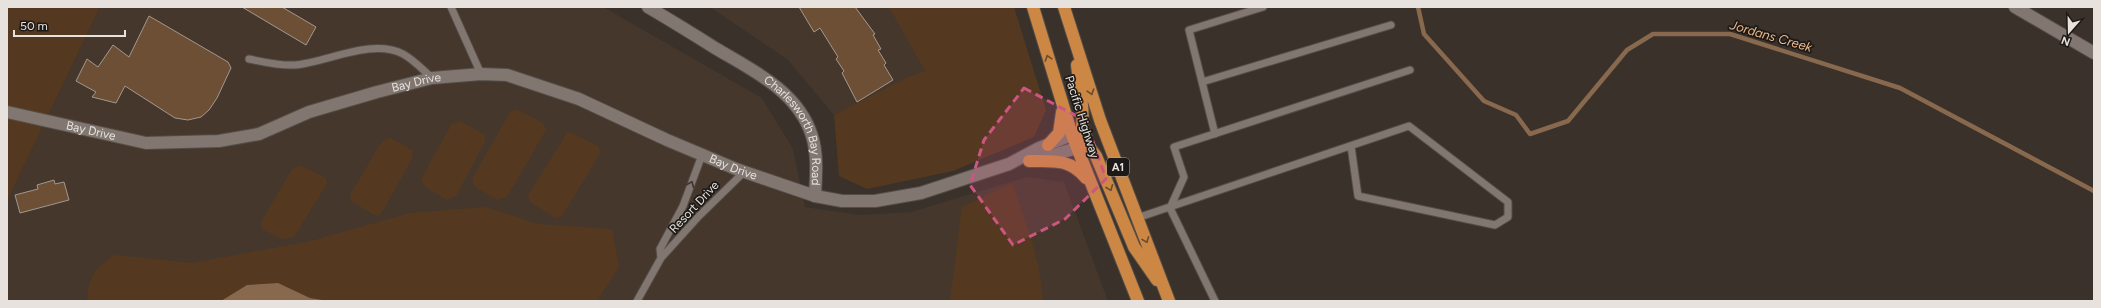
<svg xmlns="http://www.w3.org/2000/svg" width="2101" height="308" font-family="Figtree,sans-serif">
<rect width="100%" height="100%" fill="#39312a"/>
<path fill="#45372c" d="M100,7H603L762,98L793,149L805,207L860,215L911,212L1027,177L1064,182L1108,301H7V201Z
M710,7H894L925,71L834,115L788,60Z"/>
<path fill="#543920" d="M7,7H100L7,201Z
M887,7H1014L1046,110L1034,137L953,171L867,189L839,176L834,115L908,77L925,71L893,14Z
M517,109L543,123L546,130L507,197L497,200L474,186L472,179L510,112Z
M460,121L485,135V142L456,196L447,200L425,187L421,179L451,125Z
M571,132L599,147L600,154L562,216L556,218L530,202L528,195L567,133Z
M391,138L412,150L413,157L381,214L376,216L351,201L350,195L382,141Z
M300,165L326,178L327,184L294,237L281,239L262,229L261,222L292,169Z
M1012,183C1026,221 1040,260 1043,301H950L962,207Z
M486,207L538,224L612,229L619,267L597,301H328L310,298L278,283L247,285L221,301H87C89,276 94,269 114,255L192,263L311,241L410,213Z"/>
<path fill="#88694e" d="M278,283L310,298L328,301H221L247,285Z"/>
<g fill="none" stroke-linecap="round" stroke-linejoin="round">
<path stroke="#88694e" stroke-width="4.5" d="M1418,7L1424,34L1484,101L1516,115L1530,134L1568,121L1627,50L1653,34H1730L1900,88L2094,191"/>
</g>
<path fill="#6d4f35" stroke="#a29890" d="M242,7H282L316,27L306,45Z
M799,7H855L875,34L873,35L881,49L878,50L886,63L884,65L893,80L857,102L842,73L844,71L836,59L838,57L820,28L814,32Z
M149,16L228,62L231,68L217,98L209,110L201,117L188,120L175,118L125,86L116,103L92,97L96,92L76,81L87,59L98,67L113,45L129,57Z
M54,180L55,184L64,182L69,200L20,213L15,195L38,189L37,185Z"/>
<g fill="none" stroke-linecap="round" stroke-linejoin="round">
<defs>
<path id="lane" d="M451,7L481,74
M249,59C264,62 280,66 295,65C328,62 372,38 403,54C414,60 423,70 432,78
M1202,82L1391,25
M1215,134L1189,30L1263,7
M1137,218L1409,126L1508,202V217L1495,225L1358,196L1351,146
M661,258L660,249L683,206L702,155
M637,301L661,258L699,216L744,172
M1215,301L1170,208L1184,177L1174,147L1410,70"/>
<g id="street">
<path d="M2015,7L2094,53"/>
<path id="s1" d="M7,112L146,143L219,141L259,134L309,112L377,92L432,78L481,74L507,75L579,99L667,140L736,169L815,196"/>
</g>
<g id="secondary">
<path id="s2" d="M648,7C670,20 693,34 715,48C752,70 798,91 812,136C818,155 816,176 815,196L842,201H875L921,193L1009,164L1039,148L1072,135"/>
<path d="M1039,159L1077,148"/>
</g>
<path id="highway" d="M1033,7L1072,135L1138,301
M1064,7L1100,120L1169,301
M1072,135L1090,148L1096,156L1134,247L1157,280
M1048,145L1059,133L1062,112
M1077,147C1088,122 1080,92 1077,65
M1029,161C1053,161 1069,158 1086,178"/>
</defs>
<use href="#lane" stroke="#544d47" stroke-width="9"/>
<use href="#street" stroke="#544d47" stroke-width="14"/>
<use href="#secondary" stroke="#544d47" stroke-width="14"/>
<use href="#highway" stroke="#544d47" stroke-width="14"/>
<use href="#lane" stroke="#817770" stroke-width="7"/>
<use href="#street" stroke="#817770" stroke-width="12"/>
<use href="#secondary" stroke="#817770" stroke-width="12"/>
<use href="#highway" stroke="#cd8745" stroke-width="12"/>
</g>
<defs><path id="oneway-chevron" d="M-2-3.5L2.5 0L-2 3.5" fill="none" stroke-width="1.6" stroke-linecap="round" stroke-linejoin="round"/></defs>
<g stroke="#6c4a2b">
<use href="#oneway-chevron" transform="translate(1048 58) rotate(-107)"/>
<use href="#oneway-chevron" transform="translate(1091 92) rotate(72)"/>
<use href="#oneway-chevron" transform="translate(1110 188) rotate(68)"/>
<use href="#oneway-chevron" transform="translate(1146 240) rotate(69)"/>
</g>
<use stroke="#3b3531" href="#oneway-chevron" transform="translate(691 184) rotate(-68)"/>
<path fill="#cd5582" fill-opacity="0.2" stroke="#cd5582" stroke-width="3" stroke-dasharray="8 5" stroke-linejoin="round" d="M1024,88L1086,121L1106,179L1065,219L1013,245L970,185L984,140Z"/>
<g text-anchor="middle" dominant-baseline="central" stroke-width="3.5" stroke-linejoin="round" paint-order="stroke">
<rect fill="#1d1916" stroke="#aaa6a2" stroke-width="1" x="1107" y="158" width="22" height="18" rx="3"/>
<g font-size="11" font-weight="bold" fill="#e7e2de">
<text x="1118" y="167">A1</text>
</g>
<g font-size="12" fill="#e7e2de" stroke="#1d1916">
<text stroke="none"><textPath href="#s1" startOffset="422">Bay Drive</textPath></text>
<text transform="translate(1082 117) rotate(72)">Pacific Highway</text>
<text stroke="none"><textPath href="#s1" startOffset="86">Bay Drive</textPath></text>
<text stroke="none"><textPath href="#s2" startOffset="200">Charlesworth Bay Road</textPath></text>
<text stroke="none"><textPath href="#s1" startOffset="758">Bay Drive</textPath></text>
<text transform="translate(694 207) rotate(-47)">Resort Drive</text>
</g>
<g font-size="13" font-style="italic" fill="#edb88b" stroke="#1d1916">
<text transform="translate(1771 36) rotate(16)">Jordans Creek</text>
</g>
</g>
<rect width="2101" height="308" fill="none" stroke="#e7e2de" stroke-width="16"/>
<g transform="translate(2069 32) rotate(200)" stroke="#1d1916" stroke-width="3" paint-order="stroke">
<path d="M0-3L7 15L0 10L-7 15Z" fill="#e7e2de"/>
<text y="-6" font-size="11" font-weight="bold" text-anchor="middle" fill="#e7e2de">N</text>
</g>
<path d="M14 30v6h111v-6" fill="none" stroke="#e7e2de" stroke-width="2"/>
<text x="20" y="30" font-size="12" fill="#e7e2de" stroke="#1d1916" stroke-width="3" paint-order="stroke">50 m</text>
</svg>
